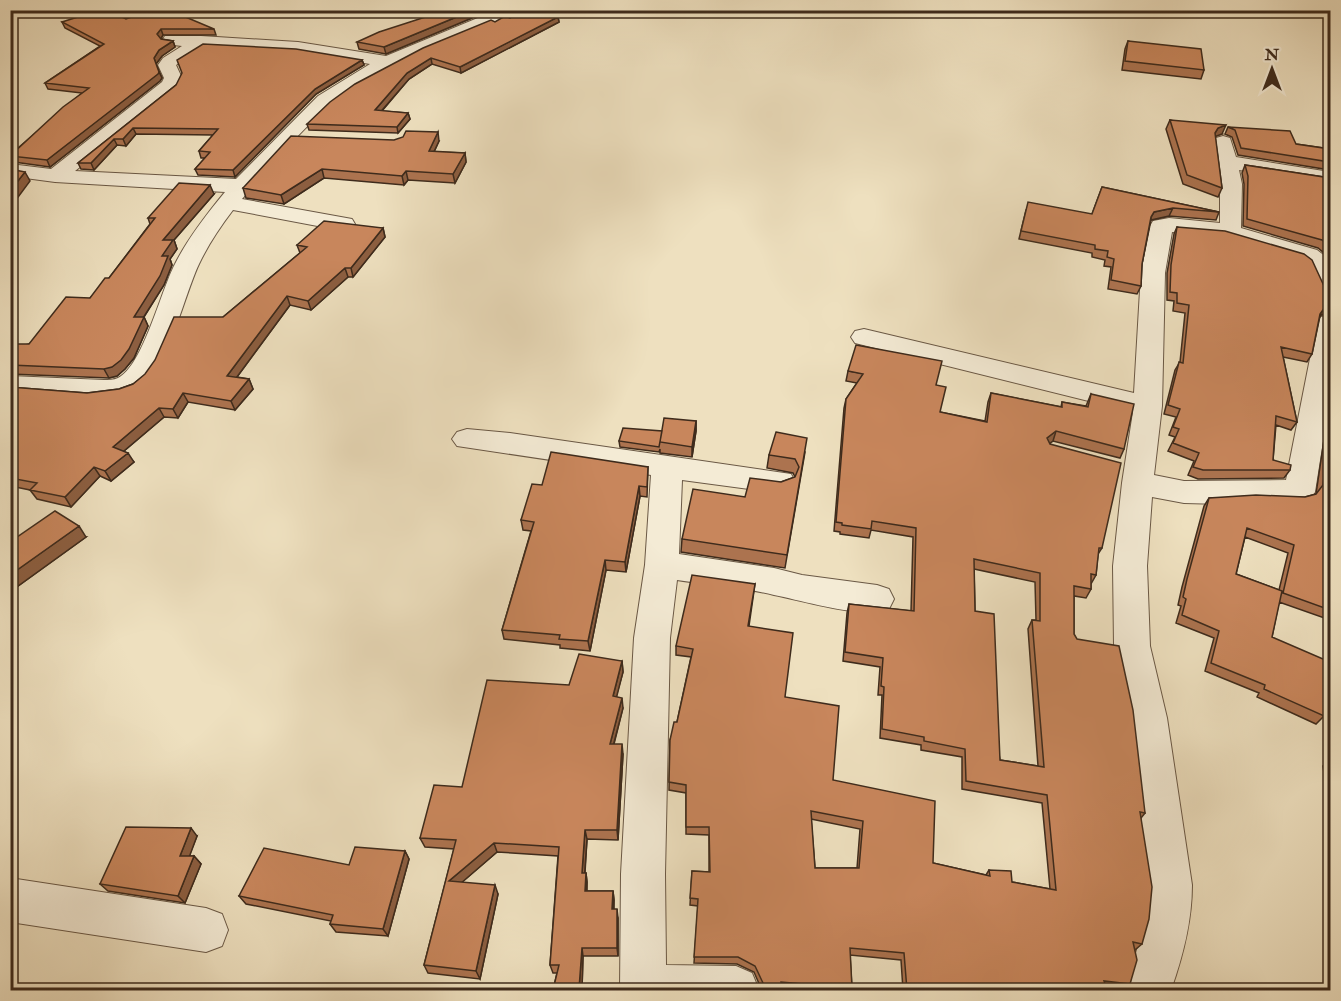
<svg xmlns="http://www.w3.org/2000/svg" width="1341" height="1001" font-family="'IM FELL Double Pica',serif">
<rect width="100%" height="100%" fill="#eee0bf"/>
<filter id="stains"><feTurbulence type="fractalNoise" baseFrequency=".00333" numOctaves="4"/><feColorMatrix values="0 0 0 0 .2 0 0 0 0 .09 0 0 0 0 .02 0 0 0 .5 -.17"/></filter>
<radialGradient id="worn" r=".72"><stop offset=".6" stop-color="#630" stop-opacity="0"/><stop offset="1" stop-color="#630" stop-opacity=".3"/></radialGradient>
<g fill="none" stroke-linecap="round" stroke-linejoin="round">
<defs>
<path id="minor" d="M497,10H521L519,13C455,38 388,61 334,103C303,126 268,169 242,199L352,219L355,224L352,229L344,231L233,210C220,227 208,245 199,264C184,295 167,374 137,391C105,408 46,395 10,394V376L104,380C108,380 114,380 118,378C143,366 161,290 175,264C188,238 207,214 225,192L55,182L10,176V164L51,169L162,82L164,78L158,65L163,58L182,46L165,44L162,40L165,36H201L298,42L386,56ZM204,47L298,52L370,64L318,96L236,179L75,171L177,89L182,78L176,65Z
M1223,136L1230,138L1236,157L1330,172V184L1239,170L1242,184L1241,228L1317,250L1330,260V295L1321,293L1309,266L1301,260L1222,237L1172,232L1165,273L1162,406L1154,475L1184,481L1286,480L1317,323L1321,317L1330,315V397L1315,492L1310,500L1299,503L1251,501L1222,504L1184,503L1152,497L1147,566L1150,646L1167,718L1192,885C1192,922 1183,956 1171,990H1125L1144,926L1148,885L1129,718L1114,646L1113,566L1122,483L1133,412L855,343L851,337L855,331L864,329L1134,393L1141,273L1150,226L1153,221L1169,218L1220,223V184L1213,142L1216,138Z
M467,429L510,433L791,474L795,482L791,490L780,493L682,480L679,554L774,568L802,575L877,585L889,589L894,599L889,609C860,619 805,601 774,595C743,587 709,585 677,580L670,638L665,874L666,965L736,966L752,973L759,990H620L621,874L634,638L645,565L651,475L457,446L452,439L457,432Z
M10,878L206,908L222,914L228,930L222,946L206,952L10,922Z"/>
</defs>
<use href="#minor" stroke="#6a5845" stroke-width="2"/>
<use href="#minor" fill="#f4ebd5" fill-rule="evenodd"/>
</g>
<path fill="#ac734f" stroke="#3e2b1c" stroke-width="1.5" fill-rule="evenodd" d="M558,17L559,22L461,73L432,64L409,79L382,111L408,113L410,119L398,133L309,130L307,124L495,22L510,18Z
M472,18L386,54L359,49L357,42Z
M126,19L214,29L216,35H163L161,39L173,41L175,47L162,56L156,64L162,78L160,81L50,167L14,162L10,155L82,93L48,89L45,83L100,46L65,28L62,22Z
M1128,41L1204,70L1201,79L1122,70L1125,49Z
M362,60L364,65L316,94L235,177L198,175L195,169L205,158H201L199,151L213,135L136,134L126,146L117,145L94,170L81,169L78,163L176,85Z
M1170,120L1222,134L1215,136L1222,188L1218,197L1183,184L1166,129Z
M1228,127L1296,144L1330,149V170L1238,155L1232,137L1225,134Z
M439,141L434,152L465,153L466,162L455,183L408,180L404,185L324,178L284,204L246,198L243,188Z
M1245,165L1330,178V258L1318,248L1243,226L1244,184L1242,173Z
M1102,187L1219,212L1216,220L1169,216L1151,220L1142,264L1141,286L1137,294L1108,289L1111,267L1104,266L1105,260L1092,257V253L1019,239L1026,210L1092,214Z
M214,194L174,240L177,249L170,259L172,265L164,285L144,317L148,326L134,358L125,369L117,376L109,378L10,374V349L29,344L90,298L109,278L150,224L148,218Z
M1177,227L1330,288V314V313L1321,315L1320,316L1312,354L1307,362L1283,357L1297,422L1291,430L1276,425L1273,460L1290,470L1284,478L1198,479L1188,475L1194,461L1168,451L1175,437L1169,435L1176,417L1164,414L1175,370L1180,362L1185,313L1173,311L1174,301L1167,300V273L1174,234Z
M383,228L385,237L353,277H348L311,310L290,305L237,377L249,379L253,389L235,410L188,402L178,418L164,417L124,451L134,462L111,481L100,476L71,507L37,499L30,490L10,486V387L87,393L119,389L133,384L223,317L300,253L297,245Z
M848,371L936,385L940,412L985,421L988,402L991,393L1061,407L1062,402L1086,406L1091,394L1124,449L1120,458L1053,441L1050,443L1102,548L1098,554L1096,575L1091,584V589L1086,598L1074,596V634L1145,813L1141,818L1142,944L1135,950L1130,984L1123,990L1106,988L1107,990H903L901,960L850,955L852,988L851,990H805L781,989V990H707V986H760L754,972L737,964L694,963L698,906L690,905L692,871L709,872V835L686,834V793L669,790L670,740L677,722L691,657L676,655V646L755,584L749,626L785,697L833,780L933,863L986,875L989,870L1012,882L1050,889L1042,803L962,789V757L921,750V745L880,738L882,695H878L880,667L843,661L847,613L849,604L911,611L913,537L871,530L869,538L840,534V532L834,531L844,408L846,399L857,383L846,381ZM974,569L1035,582L1036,620H1032L1028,629L1038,766L1000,760L975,611ZM811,819L860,829L857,868H815Z
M1330,399V620L1279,602L1272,637L1324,716L1316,724L1257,697L1259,693L1205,671L1214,638L1176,623L1181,606L1178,605L1182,587L1204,506L1209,498L1305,497L1316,494ZM1245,537L1288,553L1279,590L1236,574Z
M696,421V431L692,457L660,453V449L659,452L620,447L619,441L662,431Z
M805,452L785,568L681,552L682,539L781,482L795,477L793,473L767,468L769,455Z
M648,467L647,497L640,496L626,572L606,570L590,651L560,648V645L504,639L502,630L531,531L523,530L521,520L542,485Z
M86,537L18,586L10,581V542Z
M622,661L623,672L616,697L623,708L614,744L623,754L618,840L587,839L585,873H586L587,882V891H613L614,900V909L618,918V956H583L582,989L553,990L557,973H553L550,965L558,856L497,852L462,882L498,894L480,979L428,973L424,965L454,849L425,847L420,838L462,787Z
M1330,758V815L1323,766Z
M197,836L189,856H194L201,864L185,903L108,891L100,884Z
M405,851L409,859L388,936L336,932L330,924L331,921L246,904L239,896L349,865Z"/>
<path fill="#8c5e40" stroke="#3e2b1c" stroke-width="1.5" d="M471,11L472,18L386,54L384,47Z
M558,17L559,22L461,73L460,67Z
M161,29L163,35L160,40L157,34Z
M173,41L175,47L162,56L156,64L154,58L159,50Z
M431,58L432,64L409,79L377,116L375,110L407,73Z
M362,60L364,65L316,94L235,177L233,170L315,89Z
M159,72L162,78L160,81L50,167L47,160Z
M408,113L410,119L398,133L397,127Z
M1226,125L1222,134L1214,137L1215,133L1218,128Z
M133,128L136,134L126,146L123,139Z
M438,132L439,141L430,160L429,151Z
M114,139L117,145L94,170L91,163Z
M465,153L466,162L455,183L453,174Z
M322,169L324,178L284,204L281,195Z
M406,171L408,180L404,185L402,176Z
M25,172L30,181L10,208V191Z
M210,185L214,194L174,240L177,249L170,259L172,265L164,285L138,326L134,317L162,256L163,240Z
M1173,208L1169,216L1151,220V217L1154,212Z
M383,228L385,237L353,277L351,268Z
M345,268L348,277L311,310L308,301Z
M287,296L290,305L231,385L227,376Z
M1330,306V313L1321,315L1315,322L1325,307Z
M144,317L148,326L134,358L125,369L117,376L109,378L104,369Z
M249,379L253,389L235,410L231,401Z
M183,393L188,402L178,418L173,409Z
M159,408L164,417L118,456L113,447Z
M696,421V431L692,457V447Z
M1056,431L1053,441L1043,448L1047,438Z
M128,453L134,462L111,481L105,471Z
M94,467L100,476L71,507L65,497Z
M639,486L640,496L626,572L625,562Z
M79,526L86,537L18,586L10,578V575Z
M605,560L606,570L590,651L588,641Z
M622,661L623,672L614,707L613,696Z
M622,698L623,708L611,754L610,744Z
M622,744L623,754L618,840L617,830Z
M191,828L197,836L187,863L180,856Z
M585,830L587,839L584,882L582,873Z
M494,843L497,852L453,890L449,881Z
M405,851L409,859L388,936L383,929Z
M194,856L201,864L185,903L178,896Z
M586,873L587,882L586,900L585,891Z
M495,885L498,894L480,979L476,971Z
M613,891L614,900L613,917L612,909Z
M617,909L618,918V956L617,948Z
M582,948L583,956L582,990L579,989Z"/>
<path fill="#c8865c" stroke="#3e2b1c" stroke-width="1.5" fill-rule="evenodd" d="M100,10H107L126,19L151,10H169L214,29H161L157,34L161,39L173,41L159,50L154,58L159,72L158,74L47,160L10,156L63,107L89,88L45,83L104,44L62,22Z
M447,10L471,11L384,47L357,42L379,32Z
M524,10H534L558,17L460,67L431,58L407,73L375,110L408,113L397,127L307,124L330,102L355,84L423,48L491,20L495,22L505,16L510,18Z
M1128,41L1201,49L1204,70L1125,61Z
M203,44L296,49L362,60L315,89L233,170L195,169L210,152L199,151L218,129L133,128L123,139H114L91,163H78L176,85L182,73L177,60Z
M1170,120L1226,125L1218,128L1215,133L1222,188L1187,175Z
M1228,127L1290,131L1296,144L1330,149V162L1241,148L1235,130Z
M406,131L438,132L429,151L465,153L453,174L406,171L402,176L322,169L281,195L243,188L291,136L394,140L403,137Z
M1245,165L1330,178V246L1322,240L1247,219L1248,176Z
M10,169L25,172L10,191Z
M179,183L210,185L163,240H173L162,256H168L160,276L134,317H144L129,349L121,360L112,367L104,369L10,365V349L14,344H29L66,297L90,298L105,278H109L155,218H148Z
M1102,187L1219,212L1173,208L1154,212L1151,217L1142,264L1141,286L1111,280L1114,259L1107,257L1108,251L1095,249V245L1021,231L1028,202L1092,214Z
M324,221L383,228L351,268H345L308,301L287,296L227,376L249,379L231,401L183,393L173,409L159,408L113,447L128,453L105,471L94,467L65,497L30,490L37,483L10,478V387L87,393L119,389L133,384L145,374L155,360L174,317H223L307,247L297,245Z
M1177,227L1225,231L1304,254L1312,260L1324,286L1330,288V306L1325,307L1320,314L1312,354L1281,347L1297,422L1276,416L1273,460L1291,465L1290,470H1203L1193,467L1199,453L1173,443L1179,429L1173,427L1180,409L1168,405L1179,362L1183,363L1189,305L1177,303V293L1170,292L1171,265Z
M856,345L942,361L936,385L946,387L940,412L987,422L991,393L1062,407V402L1088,407L1091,394L1134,404L1124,449L1056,431L1047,438L1050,444L1121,463L1102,548H1099L1096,575L1091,574V589L1074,586V634L1077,639L1119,646L1133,710L1145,813L1140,812L1152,887L1149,919L1142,944L1133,942L1137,960L1130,984L1104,981L1107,990H907L904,953L850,948L852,988L781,982V990L760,988V990H708L707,986H760L763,983L755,966L738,957H694L698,899L690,898L692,871L710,872L709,827H686V785L669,782L670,740L674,722H677L693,649L676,646L692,575L755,584L748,626L793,633L785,697L839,706L833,780L935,801L933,863L990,876L989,870L1011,871L1012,882L1056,890L1047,795L966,781L965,749L924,741V737L882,729L884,687L881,686L883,658L845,652L849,604L914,611L916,528L872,521L871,529L842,525V523L836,522L846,399L863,374L848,371ZM974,559L1040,573V621L1032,620L1044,767L1000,760L994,614L975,611ZM811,811L863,821L859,868H815Z
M664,418L696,421L692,447L660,442Z
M623,428L662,431L659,447L619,441Z
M1330,430V610L1283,593L1294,545L1247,528L1236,574L1282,591L1272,637L1330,662V686L1324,716L1264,689L1265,685L1211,663L1219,631L1182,615L1186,599L1183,597L1187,579L1209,498L1256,495L1305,497L1316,494L1323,485Z
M776,432L807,438L787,555L682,539L693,489L745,497L750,478L781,482L795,477L799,467L795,459L769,455Z
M551,452L648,467L647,487L639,486L625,562L605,560L588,641L559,639L560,635L502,630L534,522L521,520L532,484L542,485Z
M55,511L79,526L10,575V542Z
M579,654L622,661L613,696L622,698L610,744H622L617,830H585L582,873H586L585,891H613L612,909H617V948H582L579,989L589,990H553L559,965H550L559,847L494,843L449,881L495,885L476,971L424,965L456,840L420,838L434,785L462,787L487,680L569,685Z
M126,827L191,828L180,856H194L178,896L100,884Z
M355,847L405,851L383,929L330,924L333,915L239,896L264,848L349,865Z"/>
<rect width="1341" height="1001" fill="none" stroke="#eee0bf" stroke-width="36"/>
<rect x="12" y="12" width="1317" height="977" fill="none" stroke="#3e2b1c" stroke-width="3"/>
<rect x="18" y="18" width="1305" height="965" fill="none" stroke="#3e2b1c" stroke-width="1.5"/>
<g transform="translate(1272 69)" stroke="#f4ebd5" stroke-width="4.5" paint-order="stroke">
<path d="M0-4.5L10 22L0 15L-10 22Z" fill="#3e2b1c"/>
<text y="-9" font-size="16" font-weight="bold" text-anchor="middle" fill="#3e2b1c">N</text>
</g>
<rect width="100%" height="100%" filter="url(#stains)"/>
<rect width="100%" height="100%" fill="url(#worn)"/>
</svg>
